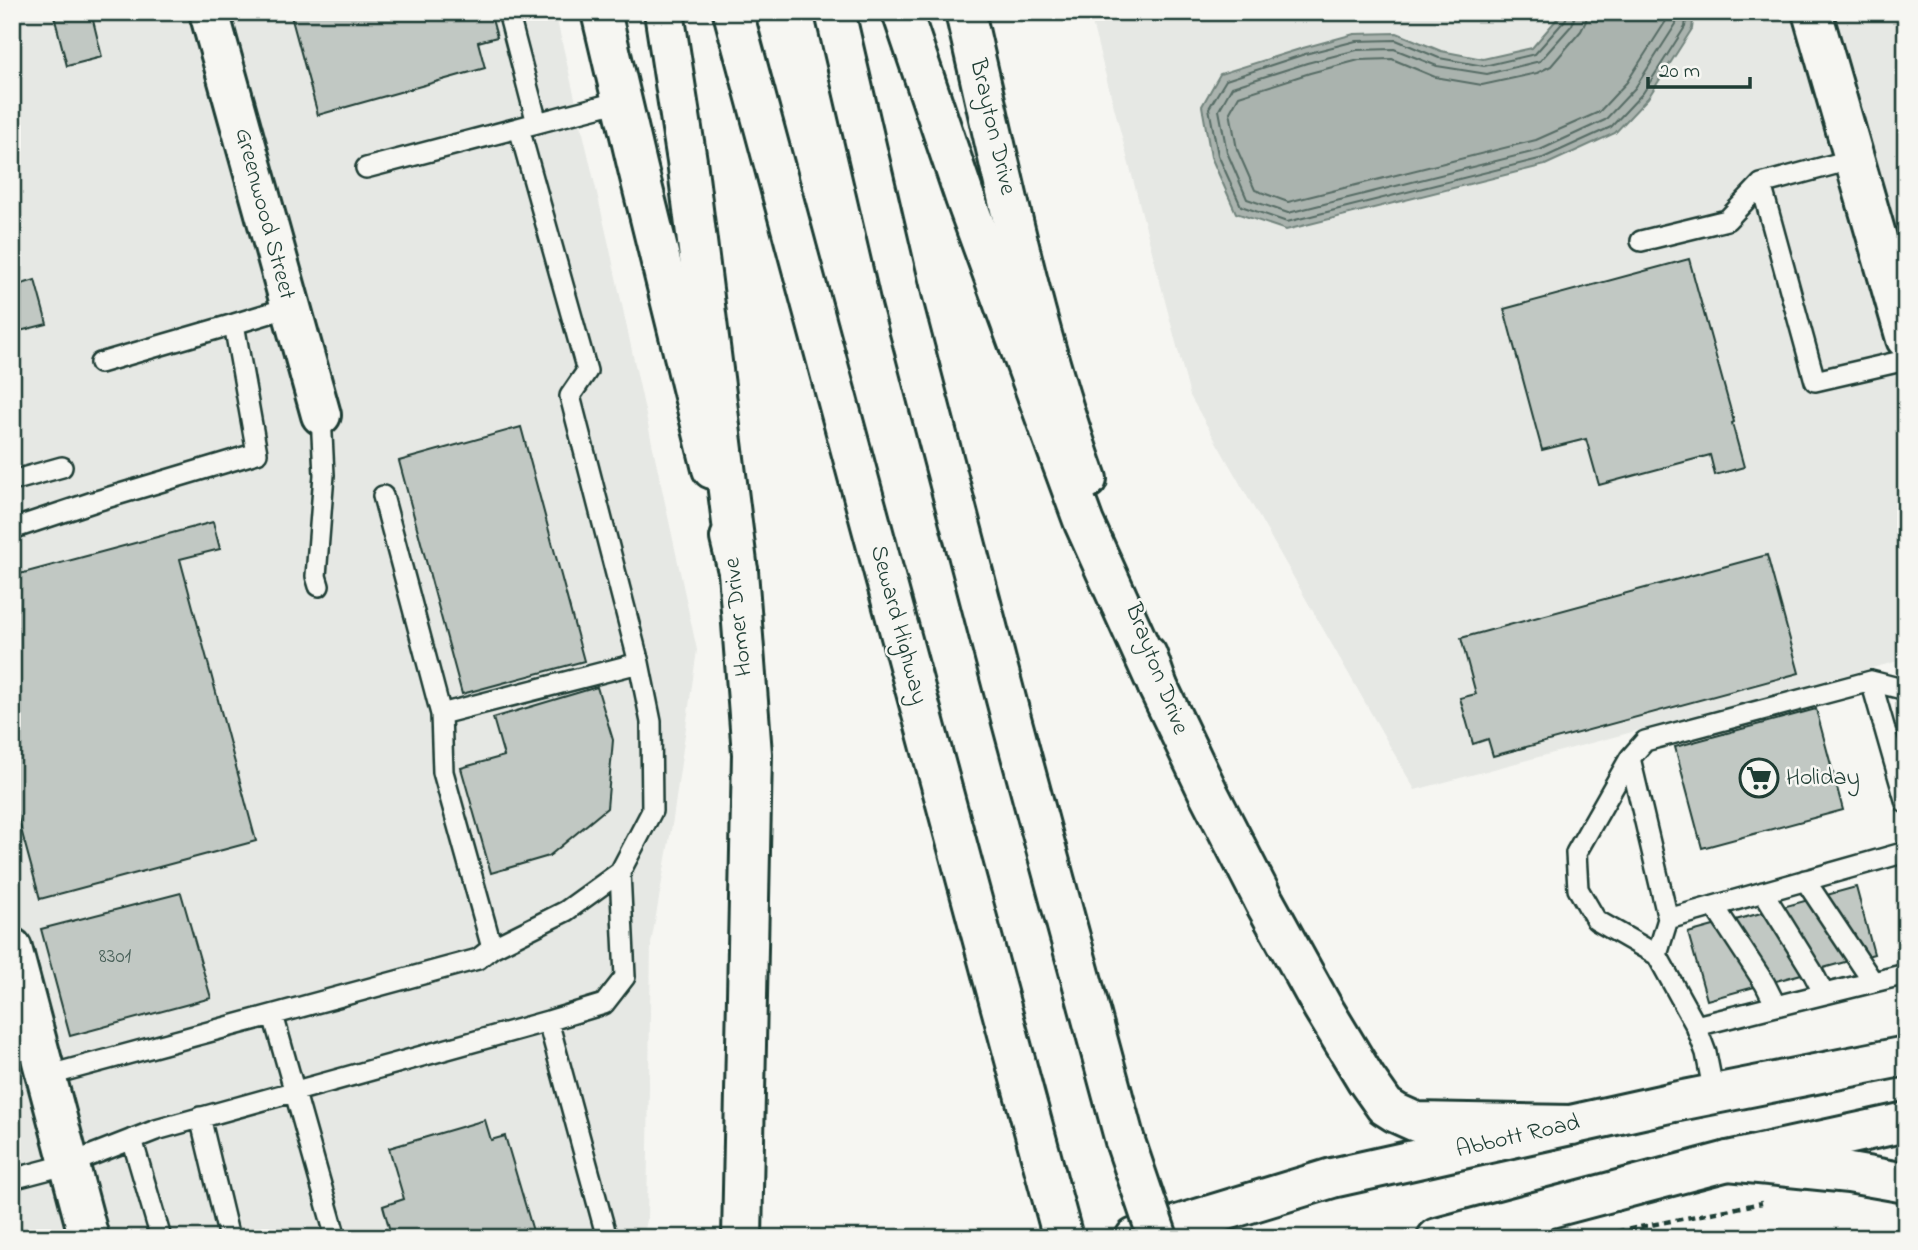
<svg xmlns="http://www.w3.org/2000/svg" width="1918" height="1250" font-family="'Indie Flower',sans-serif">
<rect width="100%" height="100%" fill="#f6f6f2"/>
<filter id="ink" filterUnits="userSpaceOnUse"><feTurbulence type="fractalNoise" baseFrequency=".0143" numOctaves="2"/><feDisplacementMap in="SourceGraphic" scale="14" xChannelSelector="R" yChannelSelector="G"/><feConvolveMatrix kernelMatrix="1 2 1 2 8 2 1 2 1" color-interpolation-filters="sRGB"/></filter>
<g filter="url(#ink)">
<path fill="#e6e8e4" d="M12,12H555L609,245L697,650L673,819L651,944L647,1220L643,1238H12Z
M1089,12H1906V659L1415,790L1190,396Z"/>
<path fill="#aab3ae" stroke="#72847d" stroke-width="2" d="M1563,12H1694L1692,29L1648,98L1615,133L1545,165L1286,230L1236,213L1211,157L1202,106L1220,74L1303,48L1354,34L1397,33L1441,51L1483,59L1532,48Z"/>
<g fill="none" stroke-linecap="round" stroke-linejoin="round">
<path stroke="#576c65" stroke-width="2" d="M1567,12L1566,19L1535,54L1484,66L1439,58L1396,40L1356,41L1305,54L1226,80L1209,108L1218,155L1241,206L1287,222L1543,158L1611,127L1643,93L1685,27L1687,12
M1576,12L1572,25L1540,61L1487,74L1437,66L1394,49L1357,50L1307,63L1232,87L1219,110L1227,152L1247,199L1288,213L1540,150L1605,120L1635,88L1676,24L1678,12
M1587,12L1586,21L1581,31L1551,66L1537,73L1482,85L1435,77L1392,59L1359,60L1310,73L1239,96L1230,112L1237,149L1255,190L1288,202L1536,140L1599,112L1627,82L1666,21L1667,12"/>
</g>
<path fill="#c1c8c3" stroke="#1f3d34" stroke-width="2" d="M53,12H91L102,57L67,66Z
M290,12H490L497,37L478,42L485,68L318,115Z
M12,182L20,212L12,214Z
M1689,259L1734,422L1732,423L1744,467L1715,475L1710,455L1599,485L1586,439L1542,450L1504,309Z
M35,280L47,324L12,333V287Z
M521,427L584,661L462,694L399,461Z
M213,522L220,549L180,559L256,841L40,899L12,796V576Z
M1767,555L1799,673L1493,756L1488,739L1473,744L1460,698L1476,694L1461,638Z
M597,687L613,740L607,808L549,856L491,873L461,768L504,756L493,718Z
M1816,709L1843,810L1702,848L1675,747Z
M1856,887L1874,954L1707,1000L1688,933Z
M181,893L211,998L70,1036L41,929Z
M485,1120L491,1140L505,1136L535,1238H392L383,1206L404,1199L389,1148Z"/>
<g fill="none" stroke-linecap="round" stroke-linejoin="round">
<defs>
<path id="lane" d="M537,123L621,101
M1854,159L1761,184L1815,381L1906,360
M366,168L537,123L508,12
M1641,241L1727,220L1761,184
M100,363L234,324
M12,481L62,467
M383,496L441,714L443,772L492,948
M12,529L93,502L257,453L234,324L290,307
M319,586L316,576L324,475L321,415
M1871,681L1906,690
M441,714L639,663
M1630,758L1576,853L1578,889L1596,920L1657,955
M1805,880L1873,982
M1763,892L1812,971L1824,994
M1668,919L1906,852
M1776,1006L1906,974
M273,1015L336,1238
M548,1021L607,1238
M1696,1026L1776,1006L1765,984L1714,906
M46,1076L478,959L492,948L566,911L620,872L652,811L651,722L639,663L570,396L587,371L519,128
M1714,1094L1706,1053L1696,1026L1657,955L1668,919L1630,758L1645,741L1871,681L1906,803
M200,1117L229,1238
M132,1139L161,1238
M12,1179L69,1164L156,1130L548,1021L604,1004L625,977L620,872"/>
<path id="street" d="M209,12L321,415
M12,948L89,1238"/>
<path id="secondary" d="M601,12L638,169L712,469
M965,12C1001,169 1033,327 1087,479
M1812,12L1906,339
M730,538L738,571L752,754L742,1238
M1147,655L1158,687L1209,794L1265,903L1323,1008L1366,1079L1385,1106L1396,1113L1416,1122L1572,1125
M1135,1238L1332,1178L1674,1102L1906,1056
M1437,1238L1728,1161L1906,1122"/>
<path id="highway" d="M664,12L687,161L738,571
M733,12L1063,1238
M835,12L902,301L1012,722L1125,1141
M902,12L965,198L1084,523L1158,687
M1728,1161L1849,1173L1906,1183"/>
</defs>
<use href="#lane" stroke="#1f3d34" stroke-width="24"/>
<use href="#street" stroke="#1f3d34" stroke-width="44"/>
<use href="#secondary" stroke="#1f3d34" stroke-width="44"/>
<use href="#highway" stroke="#1f3d34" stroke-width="44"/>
<path stroke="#1f3d34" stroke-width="4.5" stroke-dasharray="7 5" stroke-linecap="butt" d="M1605,1234L1762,1203"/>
<use href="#lane" stroke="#f6f6f2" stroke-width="19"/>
<use href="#street" stroke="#f6f6f2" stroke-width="38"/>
<use href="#secondary" stroke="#f6f6f2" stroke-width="38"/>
<use href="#highway" stroke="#f6f6f2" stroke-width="38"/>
<defs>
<path id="highway-bridge" d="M1125,1141L1158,1238"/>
</defs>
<use href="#highway-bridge" stroke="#1f3d34" stroke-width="44" stroke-linecap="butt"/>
<use href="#highway-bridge" stroke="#f6f6f2" stroke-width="38"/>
</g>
</g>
<defs>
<symbol id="supermarket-ring" viewBox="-11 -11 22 22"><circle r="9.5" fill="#f6f6f2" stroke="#1f3d34" stroke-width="1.5"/><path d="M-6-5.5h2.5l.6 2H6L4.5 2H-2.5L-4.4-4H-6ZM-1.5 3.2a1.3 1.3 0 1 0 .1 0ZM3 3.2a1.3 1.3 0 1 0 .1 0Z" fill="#1f3d34"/></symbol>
</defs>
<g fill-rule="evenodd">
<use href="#supermarket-ring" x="1737" y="756" width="44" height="44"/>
</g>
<g text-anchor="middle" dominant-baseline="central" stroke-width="5" stroke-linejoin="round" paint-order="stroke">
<g font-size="21" fill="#486058">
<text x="115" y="957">8301</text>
</g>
<g font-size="24" fill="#1f3d34" stroke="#f6f6f2">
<text transform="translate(992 127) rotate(77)">Brayton Drive</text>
<text transform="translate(264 214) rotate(75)">Greenwood Street</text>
<text transform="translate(739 617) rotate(-96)">Homer Drive</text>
<text transform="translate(898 625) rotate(75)">Seward Highway</text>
<text transform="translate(1156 669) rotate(69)">Brayton Drive</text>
<text transform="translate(1518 1137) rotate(-13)">Abbott Road</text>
</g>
<g font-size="24" fill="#1f3d34" stroke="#f6f6f2" text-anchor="start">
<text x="1786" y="778">Holiday</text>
</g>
</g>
<rect width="1918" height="1250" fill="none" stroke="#f6f6f2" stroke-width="42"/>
<rect x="21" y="21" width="1876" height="1208" fill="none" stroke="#1f3d34" stroke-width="2.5" filter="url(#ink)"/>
<path d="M1648 77v10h102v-10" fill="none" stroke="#1f3d34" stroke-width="3.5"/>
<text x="1659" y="77" font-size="21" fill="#1f3d34" stroke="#f6f6f2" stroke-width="5" paint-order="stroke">20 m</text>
</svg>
